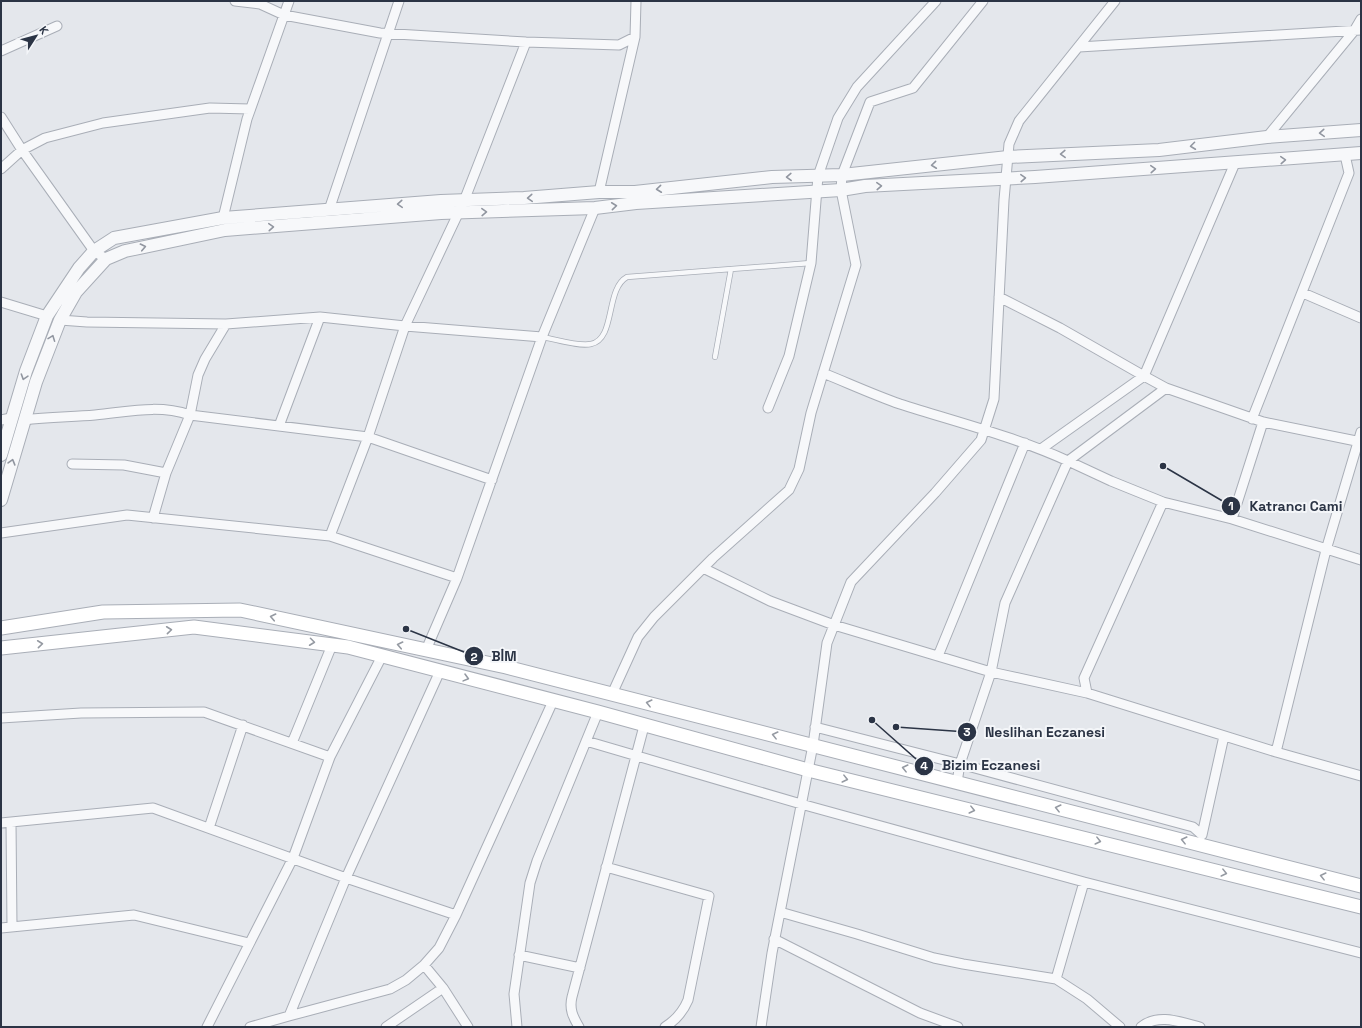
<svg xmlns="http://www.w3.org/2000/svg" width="1362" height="1028" font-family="'Space Grotesk',sans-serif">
<rect width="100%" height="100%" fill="#e4e7ec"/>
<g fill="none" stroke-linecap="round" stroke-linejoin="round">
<defs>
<path id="service" d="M542,337C555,339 579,347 591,344C616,339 605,289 627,277L811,263
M715,357L731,269"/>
<path id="minor" d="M235,1L260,4L284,15L380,33L526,42L619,45L635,37
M526,42L464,201L405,326L542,337
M1079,47L1361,30
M1,51L57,26
M1,117L22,150L94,251L106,259
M1267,137L1354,31L1361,19
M1,169L22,150L45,138L103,123L210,108L250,109
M599,192L635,37L636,1
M329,210L399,1
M223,218L247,119L289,1
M1303,293L1361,318
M999,297L1060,328L1144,376L1235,163
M1,302L47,316
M60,320L87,322L226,324L320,317L405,326L368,437L492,480
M823,373C848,383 874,395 900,404C956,422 1013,436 1068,461L1166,388L1144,376L1041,449
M1166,388L1263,422L1361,442
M768,408L789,356L811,263L818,176L838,118L857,87L936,1
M1252,419L1349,173L1345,155
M1,420L11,418
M24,420C48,417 72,417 95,415C128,412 157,404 190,415L368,437L330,536L457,578
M279,426L320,317
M72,464L124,465L166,473
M1163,502L1084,678L1087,693L991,672L1005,603L1068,461L1111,481L1163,502L1232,519L1263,422
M153,518L166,473L190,415L198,375L205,359L226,324
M1232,519L1361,560
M1,533L127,515L330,536
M703,568L770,601L834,625L991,672L960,764L1193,827L1202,835L1224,736
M426,650L457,578L542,337L595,208
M938,656L1025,443
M440,671L346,878L456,915L553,701
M1087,693L1276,752L1326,550L1361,432
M612,694L638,637L654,617L713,558L789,490L799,469L811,413L856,265L841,190L842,175L870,102L913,88L983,1
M1,718L81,713L204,712L330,757L293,858L207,1027
M815,727L960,764L957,782
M586,741L801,804L1084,882L1361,953
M292,743L332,645
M1276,752L1361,776
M330,757L382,656
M11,822L12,927
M1,823L153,808L346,878L289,1016L250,1027
M209,828L243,725
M606,867L709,896L688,1000C683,1012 676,1020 665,1027
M780,912L857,934L934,958L963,964L1056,979L1087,999L1120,1027
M1,928L134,915L249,943
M774,939L920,1013L958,1027
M519,955L580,968
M1056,979L1084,882
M443,988L468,1027
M289,1016L390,989L406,980L424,965L439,948L456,915
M386,1027L443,988L424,965
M517,1027L514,994L530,883L537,861L598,712
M579,1027C573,1017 569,1009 572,997L644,726
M761,1027L772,953L813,745L827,643L851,582L935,493L981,440L994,399L1004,200L1009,144L1019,121L1115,1
M1141,1027C1158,1013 1180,1022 1200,1027"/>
<path id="tertiary" d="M1,455L26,371L47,316L79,268L94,251L114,238L223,218L441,201L524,198L599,192H635L772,177L842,175L1008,157L1159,150L1267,137L1361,130
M1,500L36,382L60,320L76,292L106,259L125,251L225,230L441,213L595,208L636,203L841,190L865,186L1035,177L1361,153"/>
<path id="secondary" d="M1,628L103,612L240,610L506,667L1361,886
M1,648L194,627L348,647L598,712L808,770L1361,907"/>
</defs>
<use href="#service" stroke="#a9aeb7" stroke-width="6"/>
<use href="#minor" stroke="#a9aeb7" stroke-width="11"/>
<use href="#tertiary" stroke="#a9aeb7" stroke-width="14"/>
<use href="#secondary" stroke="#a9aeb7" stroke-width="15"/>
<use href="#service" stroke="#f7f8fa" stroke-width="4.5"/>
<use href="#minor" stroke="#f7f8fa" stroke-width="9"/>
<use href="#tertiary" stroke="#f7f8fa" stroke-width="12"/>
<use href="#secondary" stroke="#fff" stroke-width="13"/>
</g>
<defs><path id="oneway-chevron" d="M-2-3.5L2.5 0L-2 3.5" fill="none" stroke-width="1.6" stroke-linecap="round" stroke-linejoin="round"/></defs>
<g stroke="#9196a0">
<use href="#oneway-chevron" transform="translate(1322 133) rotate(176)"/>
<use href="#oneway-chevron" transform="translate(1193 146) rotate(173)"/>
<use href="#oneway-chevron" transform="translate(1063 154) rotate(178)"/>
<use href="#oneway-chevron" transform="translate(1283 160) rotate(-4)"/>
<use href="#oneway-chevron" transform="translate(934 165) rotate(174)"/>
<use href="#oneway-chevron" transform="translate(1153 169) rotate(-4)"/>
<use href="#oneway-chevron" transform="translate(789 177) rotate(178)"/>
<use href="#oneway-chevron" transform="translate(1023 178) rotate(-3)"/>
<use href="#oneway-chevron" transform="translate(879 186) rotate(-3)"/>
<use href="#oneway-chevron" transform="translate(659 189) rotate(174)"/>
<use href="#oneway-chevron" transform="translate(530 198) rotate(176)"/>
<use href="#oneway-chevron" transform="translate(400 204) rotate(176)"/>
<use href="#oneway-chevron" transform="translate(614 206) rotate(-6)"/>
<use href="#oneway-chevron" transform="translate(484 212) rotate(-2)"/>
<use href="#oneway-chevron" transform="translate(271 227) rotate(-4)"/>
<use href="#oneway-chevron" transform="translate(143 247) rotate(-12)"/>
<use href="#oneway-chevron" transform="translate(52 338) rotate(-69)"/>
<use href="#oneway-chevron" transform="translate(24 377) rotate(108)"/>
<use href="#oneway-chevron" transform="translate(12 462) rotate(-74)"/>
</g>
<g stroke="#959aa2">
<use href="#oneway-chevron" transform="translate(273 617) rotate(-168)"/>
<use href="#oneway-chevron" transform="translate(169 630) rotate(-6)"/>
<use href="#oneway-chevron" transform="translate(312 642) rotate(7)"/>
<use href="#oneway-chevron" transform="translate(40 644) rotate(-6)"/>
<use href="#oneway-chevron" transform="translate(400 645) rotate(-168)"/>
<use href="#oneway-chevron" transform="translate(466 678) rotate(15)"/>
<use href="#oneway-chevron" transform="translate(649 703) rotate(-166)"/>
<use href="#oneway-chevron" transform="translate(775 735) rotate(-166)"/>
<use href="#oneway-chevron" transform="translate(905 768) rotate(-166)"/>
<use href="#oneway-chevron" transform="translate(845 779) rotate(14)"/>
<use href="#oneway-chevron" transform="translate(1058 808) rotate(-166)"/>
<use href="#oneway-chevron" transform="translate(972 810) rotate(14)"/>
<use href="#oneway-chevron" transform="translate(1184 840) rotate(-166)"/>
<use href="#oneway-chevron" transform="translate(1098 841) rotate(14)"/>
<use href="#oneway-chevron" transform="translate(1224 873) rotate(14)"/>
<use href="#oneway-chevron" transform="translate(1323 876) rotate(-166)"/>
</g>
<path fill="none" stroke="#2b3445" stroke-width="1.5" d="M1163 466L1231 506M406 629L474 656M896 727L967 732M872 720L924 766"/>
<g fill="#2b3445" stroke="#f4f6f9" stroke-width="1.5">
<circle cx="1163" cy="466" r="4"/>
<circle cx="406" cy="629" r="4"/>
<circle cx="896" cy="727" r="4"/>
<circle cx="872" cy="720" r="4"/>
<circle cx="1231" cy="506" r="10"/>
<circle cx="474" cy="656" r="10"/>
<circle cx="967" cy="732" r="10"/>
<circle cx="924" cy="766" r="10"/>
</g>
<g font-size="12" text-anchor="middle" font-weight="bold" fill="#fff">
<text x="1231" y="510">1</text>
<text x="474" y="661">2</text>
<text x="967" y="736">3</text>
<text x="924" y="770">4</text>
</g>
<g font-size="14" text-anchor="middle" font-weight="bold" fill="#2b3445" stroke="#f4f6f9" stroke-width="4" stroke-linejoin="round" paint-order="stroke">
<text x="1296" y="511">Katrancı Cami</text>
<text x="504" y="661">BİM</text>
<text x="1045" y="737">Neslihan Eczanesi</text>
<text x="991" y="770">Bizim Eczanesi</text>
</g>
<rect width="1362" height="1028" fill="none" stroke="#2b3445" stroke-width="4"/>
<g transform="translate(36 36) rotate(54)" stroke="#f4f6f9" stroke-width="3" paint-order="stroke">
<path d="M0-3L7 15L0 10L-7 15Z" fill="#2b3445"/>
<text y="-6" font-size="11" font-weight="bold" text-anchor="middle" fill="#2b3445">K</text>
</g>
</svg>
